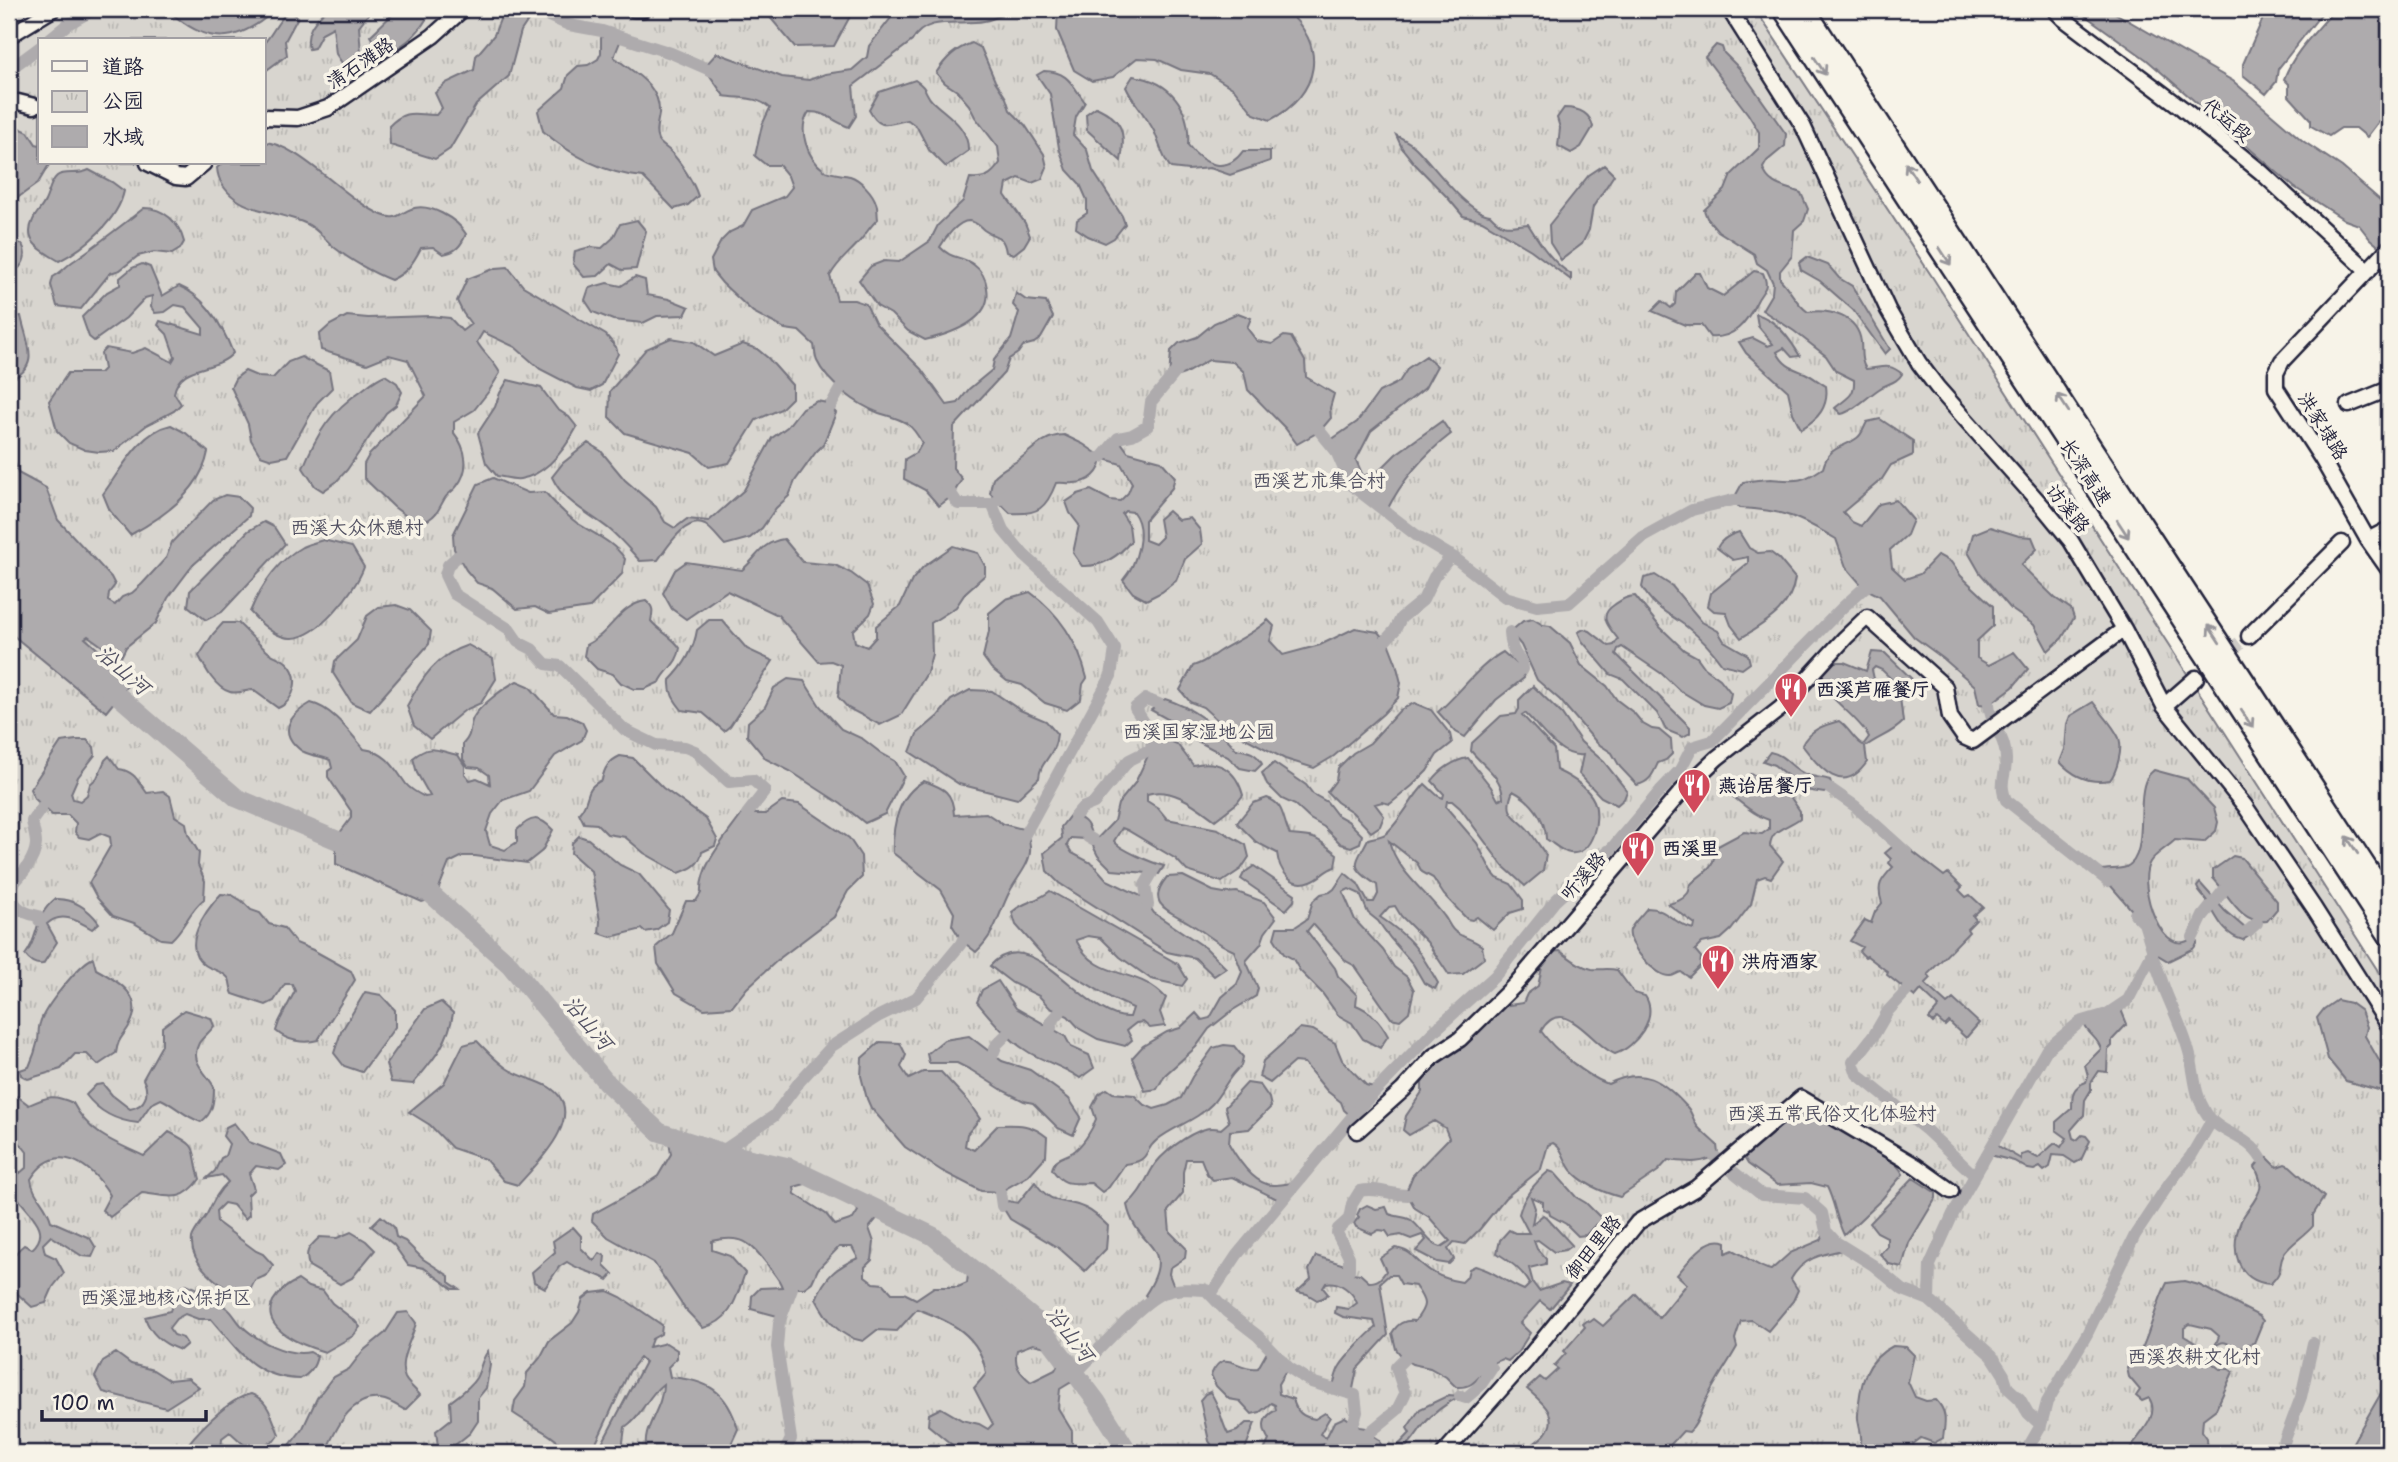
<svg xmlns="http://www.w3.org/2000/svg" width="2398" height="1462" font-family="'Shantell Sans','LXGW WenKai TC',sans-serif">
<defs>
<pattern id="park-tufts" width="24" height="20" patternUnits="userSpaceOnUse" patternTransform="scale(1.75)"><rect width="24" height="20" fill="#d8d5cf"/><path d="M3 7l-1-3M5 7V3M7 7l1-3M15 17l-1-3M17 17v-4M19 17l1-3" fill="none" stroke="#b9b7b3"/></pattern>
</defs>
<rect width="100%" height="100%" fill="#f7f3e8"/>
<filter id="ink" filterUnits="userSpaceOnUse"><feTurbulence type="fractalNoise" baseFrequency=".0143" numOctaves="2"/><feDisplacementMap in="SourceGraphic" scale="14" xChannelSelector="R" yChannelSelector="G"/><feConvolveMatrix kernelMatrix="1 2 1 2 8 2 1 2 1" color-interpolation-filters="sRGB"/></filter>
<g filter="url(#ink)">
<path fill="url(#park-tufts)" stroke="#7d7c85" stroke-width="2" fill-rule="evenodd" d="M9,9H1755L1931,275L2389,988V1453H9ZM40,40H264V163H40Z"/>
<path fill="#aeabad" stroke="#76747f" stroke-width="2" d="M167,9H276C237,45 206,46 167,9Z
M326,9H379L370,12L359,26L361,54L356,66H344L336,54L333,27L322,33L314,48L309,49C304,32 315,21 326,9Z
M398,9H432C420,32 410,42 387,54L376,46L370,36Z
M504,9L535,10L521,31L509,76L476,105L450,149L435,159L390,145L389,126C407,108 414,115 436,115L442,108L435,93L446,83L474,70L476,56L494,35Z
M763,9H854L834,46L795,47Z
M898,9H929L934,14L951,15L984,9H1016C1005,13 995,19 984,21C960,26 926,14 912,41L853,86L856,116L849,127C832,121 827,112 809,112C797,129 807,158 824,170C830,174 842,174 850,176C860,179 873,193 876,203C878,207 877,214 878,219C870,226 866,234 860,241C849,254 838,261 830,276L837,300H854L866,304L875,323L921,369L947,405L958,403L969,389L992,370L994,360L1011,339L1019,312L1013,305L1016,293L1026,300L1046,302L1053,317L1041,338L1034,343L1023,346L1018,353L1009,359L1004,373L954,427L953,468L962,479L952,496L939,506L925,490L904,479L905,459L917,452L922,443C910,420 901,420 879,413C858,405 827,383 817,361C815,357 815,350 814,345L799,331L785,329L753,312L722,283L713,272L711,260L721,241L730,232L743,226L752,210L785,196L792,187L788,176L779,165H766L755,156L762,125L770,108C757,96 741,99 724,96L704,67L717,53L782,77L809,80L825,74L852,70L867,57L869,46Z
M1058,9H1284C1329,44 1320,95 1270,120L1254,114L1234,89L1210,74L1181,70L1157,59L1137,58L1113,77L1092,81L1074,70L1057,30Z
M2076,9H2108L2233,81L2303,141L2342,167L2389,208V255L2370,239L2359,225L2345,220L2294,187L2147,60Z
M2267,9H2325L2278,69L2276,82L2266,94L2243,75V64Z
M2335,9H2389V108L2367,137L2356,128H2341L2329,136L2311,126V120L2289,96V84L2284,79C2294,51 2317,31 2335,9Z
M290,11L298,17L285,41L287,55L264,72V43C274,33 278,18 290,11Z
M606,32L622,37L614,57C634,73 661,85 659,114C658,122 654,132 658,140C660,144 667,148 670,151C680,161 694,183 698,196L688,205L674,209L643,177C606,174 570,155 543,131L538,111L564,88L568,75L578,66L588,65L598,59L601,53V38Z
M972,43L981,48L995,81L1006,98L1010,110L1025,125L1044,154L1047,167L1042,179L1032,183L1019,178L1007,184L1005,195L1025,223L1030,236L1024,246L1014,254L1006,252C1003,233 996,239 984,230C979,226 977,222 969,221C958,221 945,238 940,247C952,260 961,255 974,265C981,270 986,279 987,288C993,320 950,334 925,340L908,331L891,314L877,306L859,280L871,266L884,261L899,262L930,241L938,225L963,201L970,178C985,179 991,176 1000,163L998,147L975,117L969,105L957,91L945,83L936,73C946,58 955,49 972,43Z
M1716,45L1722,47L1724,53L1740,69L1786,134L1785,146L1767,161L1763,168C1768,186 1786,187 1801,193L1808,209L1804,221L1794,230L1792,256L1780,271V279C1791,290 1795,303 1808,312C1830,309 1858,316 1861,342C1862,352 1860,360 1866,369C1881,368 1889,362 1902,374C1896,384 1887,383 1879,389C1867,397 1854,411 1841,414L1835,408C1846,398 1855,397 1854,380L1836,371L1826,356L1794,331L1762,310L1772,293L1773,283L1767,270L1757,263L1754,254L1718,231L1707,218L1704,210L1725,190L1731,175L1759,148V132L1748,114L1705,57Z
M1044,71C1068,71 1072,85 1085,102L1076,117L1073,135L1087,150L1093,171L1122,216L1125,224L1114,238L1105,243L1088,236L1076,228L1077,220L1087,213V200L1080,184L1067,170L1059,148L1050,94L1037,75Z
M1133,76C1170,81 1191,107 1188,145C1203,165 1226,175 1243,151H1270V161L1230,175L1210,168L1188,170L1171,168C1161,156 1160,144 1154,131C1146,115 1133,103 1126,87Z
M915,80C929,89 924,94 933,102C948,116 969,127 968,151L946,167L929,150L917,127L908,120C888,123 881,132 869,110L879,92Z
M1096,107C1123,119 1126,133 1121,161L1087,130L1086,114Z
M1564,108C1577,108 1590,112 1593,127L1581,147L1571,153L1558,146L1560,128L1557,118Z
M9,123L28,132L36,144L40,145V163H50L38,183L16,199L9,220Z
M1396,135C1403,139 1410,142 1415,147C1434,165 1466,213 1490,215C1505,231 1509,225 1528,224C1540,243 1551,262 1571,274V280L1531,250L1482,221L1463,216L1447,197L1414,163L1402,148Z
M264,142C298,143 346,200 382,215C397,221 400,213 411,209C429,202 457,219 466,234C461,246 456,252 443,254L433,247L421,248C413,263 407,273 391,280C373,273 350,260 335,248C325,240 319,230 307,224C285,213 256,213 236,199C225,191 218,181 217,168L222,163H264Z
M1604,165L1614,175L1593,207L1589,230L1582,244L1561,260L1550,243L1549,225L1589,175Z
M89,170L112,182L124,191C118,220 85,248 59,261C43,251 22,243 33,220C36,213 42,208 45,201C49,193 50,182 57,176C65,170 78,176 89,170Z
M144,208C164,208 179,222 184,242L180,249L172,254L154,252L138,256L120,270L110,273L81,309L57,306L51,285L53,277C62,272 67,265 75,260C99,243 121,226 144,208Z
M637,220L646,231L636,269L622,270L611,264L598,276L584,277L573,264L575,251L590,247L602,248L613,238L620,224Z
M13,243L22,244C27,253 26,260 19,268L9,266V244Z
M1807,257L1828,265L1839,278L1852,286L1890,349L1885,354L1853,310L1820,281L1801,270L1799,263Z
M142,264L150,267L162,296L179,286C206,297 223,327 233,353C216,373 180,362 174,393L181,404L174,411L147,425L114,451L99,452L85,450L69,443L57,431L49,401L68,373H100L104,369L101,353L106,348L132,353L146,348L172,362L175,357L167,334L158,325L160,321L203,334V328L185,307L175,305L165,312L155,313L151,307L152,296L145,298L126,318L94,341L89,337L82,317L107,292L120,285V278L132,268Z
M508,267L523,286L606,335L616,347L618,354L602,385L591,391L577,388L540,369L515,347L483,332L477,342C484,354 494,361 500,373L489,391L474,410L454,422V433C467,449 470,470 457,486C454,491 448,493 445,498C439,508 438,514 428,520L409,518L394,507L364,478V464L369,455L426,396L408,360L389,355L367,364L321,350L319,335L330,325L347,316L368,318L430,316L450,318L462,331L471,324L463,313L457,301L467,279L496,268Z
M1754,271L1763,273C1770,290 1763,288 1756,303C1746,323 1734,339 1710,337L1701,325H1685L1652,311L1662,301L1671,308L1675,304L1676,292L1695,273H1700L1707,288L1723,296Z
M635,277L645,280L647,295L669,299L689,307L685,315L657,316L643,323L613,320L593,312L585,300L589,288L607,283L621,286Z
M1238,313L1251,318L1247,328L1257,341L1272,344L1284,336L1291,337L1305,361L1306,377L1334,394L1330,408L1331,418L1320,431L1297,444L1285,428L1248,390L1244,372L1233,362L1209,360L1184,374L1169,379L1171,351L1179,343L1197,337L1214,323Z
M1756,314C1776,319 1790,339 1800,356L1792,357L1784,348L1777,352C1784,366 1792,368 1805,373C1812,376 1819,382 1826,386C1829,407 1818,419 1801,429L1793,413L1788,391L1746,353L1739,342L1753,338L1768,346L1773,344L1758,326Z
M21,316C26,342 43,367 9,380V317Z
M671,338L694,342L714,356L743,344L757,349L768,358L792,385V398L781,409L756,420L729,463L709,467L693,453L625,433L609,417L610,391L646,349Z
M1426,356L1437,366L1425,388L1371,431L1356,460L1363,476L1380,470L1396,454L1442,421L1451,434C1422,456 1402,480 1386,512L1351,485L1336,451L1328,442L1357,422L1379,392L1399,382L1408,368Z
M301,357L329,371L332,388L317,403L287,456L272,459L260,455L251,440L248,424L231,387L235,379L245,371L259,377L273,378L288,362Z
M385,375L397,383L402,392L396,405L386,413L347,470L336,482L323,491L315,486L303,468C317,433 331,411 362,390C370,384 375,379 385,375Z
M508,380L541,388L557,409L569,417L577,427C565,449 546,475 520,479C513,480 504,477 497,476L486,463L478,433L495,407L500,393Z
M817,401L827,403L836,413L823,445L816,452L795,481L789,496L776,508L762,528L750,538L725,545C719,539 712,529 705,525C686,515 667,548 658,560L640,561C630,550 620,538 609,529C588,512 564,503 552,477L563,463L588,443L601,451L625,480L656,507L665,522L675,528L687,519L709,521L744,490L772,438L787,427L802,408Z
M1880,419L1913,441V455L1891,465L1882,479L1843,512L1852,522L1861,526L1879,504L1896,500L1913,520L1907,535L1890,550L1892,567L1905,579L1920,574L1938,555L1951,562L1961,576L1993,606V626L1977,641V658L1989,665L2014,652L2028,669L2013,687L1989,705L1979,704L1975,686L1944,659L1914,637L1880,596L1864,588L1846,567L1836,539C1799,517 1784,510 1740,508L1733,500L1743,482C1752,481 1762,479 1771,479C1796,481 1801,483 1823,468C1829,445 1842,449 1857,438C1862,435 1864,427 1867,422Z
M171,425L186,433L208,452C201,490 162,518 130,535L110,511L103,494C121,470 139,432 171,425Z
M1064,435L1083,444L1102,457L1118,438L1128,452L1161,461L1175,477L1172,488L1145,520V540L1155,544L1162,537L1159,519L1168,511L1178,520L1190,518L1200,530L1202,544L1185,559L1176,581L1162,592L1146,600L1133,593L1123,580C1137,564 1147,530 1133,512L1125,511L1122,514L1129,525L1131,541C1118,557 1102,567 1082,566L1073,553L1079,525L1070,513L1066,502L1078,494L1091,490L1110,500L1120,501L1128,493L1132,483L1121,464L1102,458C1101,472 1090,483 1074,483C1068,484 1063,482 1056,483C1046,509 1038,515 1010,513L990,493C991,488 991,482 994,477C1000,470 1009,466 1017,461C1033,450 1042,436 1064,435Z
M9,444L18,473L46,488L58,520L111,577L115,585L109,593L108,601L115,605L122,597L132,593L142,584L166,558L172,542L213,500L225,495L239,497L250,508L249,516L193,565L168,598L156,623L126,647L120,659L88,636L85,638L101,652L135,676L106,712L9,632Z
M493,478L528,493L545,492C555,504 565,514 577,523C594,534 614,542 625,559L622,574L589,608L549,614L535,607L517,609L492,588L477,583L466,570L454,549L453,535L478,484Z
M264,522L274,527L285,544L222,612L206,620L188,606L190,591L248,531Z
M1990,527L2019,536L2032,537L2037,549L2021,565L2055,598L2071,609L2074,618L2062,638L2048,651L2034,625L2011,609L1980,573L1968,552L1973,534Z
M1739,532L1749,548L1758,553L1770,552L1779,559L1795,578C1791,609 1766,622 1741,638L1731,625L1726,612L1714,611L1708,606L1711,593L1748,563V557L1733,560L1717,548C1721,539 1729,535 1739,532Z
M784,539L803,562L835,565L851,573L867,585L874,604L870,614L853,631L855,642L867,647L876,637V626L900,606L912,580L923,567L953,546L978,553L985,566V575L966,592L956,607L931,623L932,654L927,673L901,715L880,725L848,708L838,697L841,665L831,661L819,662L778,615L727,591L686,619L672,609L663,593L675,570L686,562L742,570C759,556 760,543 784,539Z
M323,540L352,547L364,567C356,590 318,638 292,638C276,639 260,623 250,612C260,588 277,561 302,547C308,544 316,542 323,540Z
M1655,575L1672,586L1702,622L1718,631L1724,641L1748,655L1750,663L1742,669L1722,664C1712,650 1701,638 1687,627C1669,613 1654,609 1642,587L1644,578Z
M1030,592C1060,614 1078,642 1087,678L1083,684L1081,699L1067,710L1045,703L1022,685L1007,681L991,668L983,657L989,631V613L1006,599Z
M1635,596L1660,627L1684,650L1697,657L1705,668L1720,679L1731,693L1729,703L1718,708L1704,705L1679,690L1662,674L1628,651L1622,647L1618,649L1616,654L1690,727V733L1683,737L1666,730L1657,713L1623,679L1610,674L1582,641L1578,632L1584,629L1590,631L1609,646L1614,645L1618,639C1609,627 1597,616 1614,605C1622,600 1624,597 1635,596Z
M646,601C654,607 653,611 651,621C660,632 672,636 680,648C678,664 666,669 660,682L645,689H634L621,683L613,674L597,669L584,656L586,645C612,632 619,605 646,601Z
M396,605L410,610L431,631L429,644L370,711L352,703L333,673L335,661L357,640L367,616L379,607Z
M1533,619L1543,625L1550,626L1570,643L1581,665L1607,686L1617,700L1634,713L1643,724L1652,729L1659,730L1671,740L1672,754L1666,760L1658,763C1653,774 1650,782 1637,785L1620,767L1612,753L1597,743L1560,700L1537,680L1521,645L1510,632L1523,621Z
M709,620H722L747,649L773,661L730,726L724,731L703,713L682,710C674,700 669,693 670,680C684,666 694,649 697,630Z
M1268,620L1274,626L1270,641L1283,655L1320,645L1355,628L1378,632L1389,645L1396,663L1401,683L1398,698L1383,714L1334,756L1314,768L1285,759L1226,728L1203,707L1190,702L1180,690L1193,666C1204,663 1209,658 1218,652C1236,641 1253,634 1268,620Z
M223,623H238C248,632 257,643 267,651C272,656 280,657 286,662C302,676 295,701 278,708L253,690C247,690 236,694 230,692C215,688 205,668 199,656L213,634Z
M468,645L493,659L496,679L481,703L465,710L430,739L414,726L407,706C422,677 437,655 468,645Z
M1503,652L1522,669L1524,678L1496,700L1465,737L1456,732L1438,712C1460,693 1479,665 1503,652Z
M1872,652L1885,653L1915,682L1913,691L1907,694L1882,670L1875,667L1872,670L1874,679L1900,697L1903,722C1892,734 1877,737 1865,747L1867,762C1843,797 1820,769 1802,745C1809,730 1824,725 1839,721C1849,728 1854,740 1863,745L1869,737C1859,717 1827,699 1823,682C1821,674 1827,668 1831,662H1844L1866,671Z
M788,679L804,681L820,706L841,729L863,739L881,753L895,761L904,776L885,814L865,823L841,804L790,771L766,759L747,736L748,722L765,707L774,688Z
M517,681L529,686L554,714L567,715L582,722L586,730L582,740L555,756L529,791L503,800L492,814L486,831L490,845L505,850L517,842V830C531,816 539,815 553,830L542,851L527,863L475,856H463L449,863L435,898L422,902L336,864V838L351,818V811L328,777V771L332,768L330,760C321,756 312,756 304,752C302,752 296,746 295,745C278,727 295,712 311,703C333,708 350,733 364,749C386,752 394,767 406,784C410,789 419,794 425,797L430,796L417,773L413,758C431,743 437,751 458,755L465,766V774L470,780L477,778L490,784L489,775L479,768L468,767L463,759V744C473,733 468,729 473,718C479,706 505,687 517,681Z
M1533,686L1562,714L1581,742L1604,762L1627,791L1624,799L1617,805L1601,797L1579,774L1583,755C1559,758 1541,728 1525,713L1522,715L1554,749L1556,770C1569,776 1588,787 1594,801C1601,818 1593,856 1570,853C1562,852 1553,843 1546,839C1546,819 1531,800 1513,791C1502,816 1518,816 1530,832C1536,840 1541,848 1546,855L1543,871L1525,886L1503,866L1460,808L1452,801H1447L1446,807L1477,843L1492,872L1497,878L1511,884L1523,900V909L1510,913L1493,930L1477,917L1472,920L1467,919L1444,895L1433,878L1422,872L1417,863L1389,841C1398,873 1426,891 1444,916C1449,922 1450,929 1457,933C1465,938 1474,940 1482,946L1484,958L1463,974L1449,975L1427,942L1401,916L1395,906L1389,907L1380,917C1413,939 1419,950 1438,983L1435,989L1424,983L1413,964L1390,938L1378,921L1368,913L1360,894L1349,889L1343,892L1355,920L1383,950L1394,967L1407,977L1414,990L1409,1012L1400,1020L1391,1018L1355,966L1346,961L1313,924L1307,931L1335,968L1338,976L1357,995L1356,1005C1371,1011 1380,1021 1388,1036L1380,1048L1363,1039L1352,1023L1338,1015L1322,993L1300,971L1293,959L1284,954L1274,938L1277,927H1295L1307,919L1313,901L1321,894L1330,892L1334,889L1345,873L1358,884L1368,902H1374L1378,894L1377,885C1348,866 1355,865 1368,839C1373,837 1381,837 1385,834C1397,826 1412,797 1425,784L1438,796L1443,798L1444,794L1432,781C1440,770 1454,760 1468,758L1491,787L1498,800L1503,798C1502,776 1484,767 1471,751L1472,743L1501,716L1516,714L1519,709V700Z
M970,690L992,691L1020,710L1046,721L1057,734C1055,758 1040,760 1039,778L1017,799L959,784L910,752L917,734L938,716L951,700Z
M1165,699C1192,707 1218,727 1236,749C1248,751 1256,752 1262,764L1255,771L1240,768L1228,757L1180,732L1171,721L1151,710Z
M2093,702C2101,713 2114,726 2119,738C2123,749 2117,771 2110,780C2090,784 2074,777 2060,762L2065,749L2067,724L2070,716Z
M1414,703L1431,710L1450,734L1452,743L1437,755L1427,771L1412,786L1390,804L1382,802L1375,804L1384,816L1380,826L1371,832L1352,812L1337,802L1327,792L1336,780L1338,768L1353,753L1370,743L1400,710Z
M1163,738L1177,744L1193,765C1218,759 1236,769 1243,795L1237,803L1215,820C1196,806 1172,786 1147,794V801L1158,808L1167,819L1218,829L1246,845L1249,857L1241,869L1222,882L1187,871L1176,859L1127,830L1122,828L1114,841C1120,850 1153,863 1164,866L1159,874L1112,870L1098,856L1092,844L1114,821L1118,804L1135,783L1151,749Z
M76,740H87L94,747L95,755L78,777L71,793L73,799L80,801L87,795L90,784L97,778L105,760L109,756L119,769C134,771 138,781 147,793L163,791L170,796L175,816L186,823L188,834L199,853L198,865L205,881L204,899C189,911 185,928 171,940L161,939L134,923L113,916L97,898L89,883L111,845L110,837L100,833L89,839L79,837L75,832L76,823L68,815H52L34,798L30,789L61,742Z
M1770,752C1787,755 1791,770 1808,775C1815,778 1822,777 1830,780L1832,786L1824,793L1805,790L1774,765L1763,761Z
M620,756L633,758L663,788L706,819L717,839L715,846L702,852C700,865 690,869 679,873L644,853L625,837L607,834L597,824L584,823L579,813C592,799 582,789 602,780C604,768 609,761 620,756Z
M1274,763L1306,785L1313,794L1327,802L1337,815L1348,821L1362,835L1360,843L1351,847L1341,844L1324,827L1310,819L1295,805L1282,799L1267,784L1262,773Z
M2154,770L2187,779L2214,808L2218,822L2216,831L2204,842L2175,840C2168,847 2155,854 2150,862C2136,885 2163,964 2193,937L2197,940V944L2193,949L2168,961L2153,952L2143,923L2098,871C2108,868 2118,870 2126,867C2150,857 2135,798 2147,778C2148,775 2152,772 2154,770Z
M1750,774C1764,777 1774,783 1782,795H1789L1800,811V818C1788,828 1771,828 1770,846L1783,861L1771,878L1765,876L1757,879L1751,904L1731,930L1721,939L1702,943L1695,950L1701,957L1700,966L1689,977L1681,972C1677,973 1674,976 1671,976C1656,978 1626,944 1630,930C1633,923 1642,915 1647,908C1667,908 1676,926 1694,929L1695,924L1668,904C1676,902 1683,900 1688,893C1692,886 1686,889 1692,883C1708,867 1712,874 1716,847L1744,832L1762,834L1769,829V820C1753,815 1740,801 1725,791Z
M924,781C944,788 953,792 954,815L986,813L1003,824L1027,830C1028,837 1031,845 1030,852C1029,865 1017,878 1010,891C998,914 997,932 976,952L962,941L952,925L954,913L941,890L893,853C892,826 898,795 924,781Z
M1267,798C1285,804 1282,819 1290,835C1318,837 1315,837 1337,854L1335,867C1325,870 1320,878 1311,881C1291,889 1279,870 1277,853L1256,842L1237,823L1253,803Z
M782,802L799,804L849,838L861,856L862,877L848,891L834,917L780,958L747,988L732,1007L704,1009L676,993L658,964L656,947L672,933L686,901H696L701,893C699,865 727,836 742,814H765Z
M1071,814C1082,818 1089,822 1091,835L1085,839L1071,838L1067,845L1072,853L1093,864L1107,880L1143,897L1154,913L1206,948L1226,968L1214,976L1195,958L1167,952L1059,883L1047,871L1044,853L1062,838L1061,827Z
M579,836L588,839L620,865L639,874L669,910L667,922L656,930L645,932L642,929L611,937L599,933L600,921L591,871L571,853L572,843Z
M1899,841L1944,876L1948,873L1962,887L1959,890L1966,897L1970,895L1983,907L1973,916L1976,920L1967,929L1969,932L1928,974L1931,978L1925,984L1947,1004L1953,999L1979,1023L1966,1038L1949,1022L1945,1026L1937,1019L1933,1023L1929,1019L1939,1007L1921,990L1915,997L1887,975L1888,972L1867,956L1865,957L1859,951L1862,947L1850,941L1865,920L1871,923L1875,912L1882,903C1876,885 1881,880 1893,867L1889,863L1891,859L1885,853Z
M2233,856L2242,858L2277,901V909L2267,921C2240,924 2230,896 2213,878V870Z
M1254,866L1295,894L1294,901L1286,910L1241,879L1244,873Z
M1183,876L1213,891L1224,893L1237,892L1264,902L1276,918L1265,933L1261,944L1246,961L1258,988L1256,996L1233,1010L1209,1029L1196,1047L1165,1075L1157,1089L1145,1091L1132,1058L1143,1046L1167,1032L1180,1028L1196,1013L1202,1020L1210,1018L1222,997L1237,984L1242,972L1234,951C1217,944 1206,933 1191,924C1170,911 1144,905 1167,877Z
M2200,883L2225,911L2252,934L2243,940C2223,935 2217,917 2207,901C2203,895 2199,894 2197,887Z
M1050,891L1178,964L1187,979L1182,986L1151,979L1120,957L1101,938L1088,936L1076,940C1097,982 1138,966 1166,998L1160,1012L1165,1026L1150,1028L1143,1022L1136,1023L1127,1030L1132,1040L1125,1046L1098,1039L1080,1029L1068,1016L1050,1008L1039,996L1012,983L990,966C1033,918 1084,1021 1130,1017L1133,1008L1113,999L1047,960L1016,925L1012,912C1026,900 1037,902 1050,891Z
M221,894L232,895L242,901L251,910L260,913L269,924L284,928L296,943L313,950L351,971L355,980L318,1040C304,1044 287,1041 276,1031L279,1022L295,991L292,984H285L274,1001L266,1005L233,994C230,989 231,983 229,979C224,971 212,970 205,965C179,947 206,910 221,894Z
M55,899C73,898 89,909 99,923L92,929C77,920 61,911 47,924L57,942L43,964C35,965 30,962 25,955C41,935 32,918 55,899Z
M1560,951C1570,958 1580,967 1592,969C1601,970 1608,968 1617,970L1634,993L1645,996C1659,1017 1636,1047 1615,1054C1592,1046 1564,992 1541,1031C1554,1050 1586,1076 1608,1084C1643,1066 1663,1080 1687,1107C1692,1112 1693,1120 1697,1126C1703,1133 1711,1139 1717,1145L1718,1154C1703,1165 1686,1162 1668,1160L1658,1171L1620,1197C1602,1192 1584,1185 1571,1170C1564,1161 1563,1148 1553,1143L1548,1145L1541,1169L1505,1198L1480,1229L1465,1244L1454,1242L1448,1249L1454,1259L1449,1264L1437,1262L1416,1251L1426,1240L1422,1235L1411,1239L1401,1235L1390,1237L1386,1231L1379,1230L1372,1234L1356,1227L1354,1223L1359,1217L1357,1215L1360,1209L1367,1205L1376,1209L1386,1207L1389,1214C1396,1217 1404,1216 1411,1220C1422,1228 1428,1244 1441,1247L1450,1241L1429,1217L1415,1208L1406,1192L1413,1175L1449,1138L1445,1128L1434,1121L1409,1135L1403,1130L1406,1116L1422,1092V1083L1429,1070L1461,1047L1502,1006L1523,1003L1527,994L1538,986L1543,963L1550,952Z
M93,958L96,969C120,982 147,998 128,1028C121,1039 118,1039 116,1053L98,1065L87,1054H75L61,1069L28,1079L21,1075L20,1070L29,1067C33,1058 36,1049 38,1040C39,1034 38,1028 40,1023C44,1008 79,964 93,958Z
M998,981L1016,1008L1065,1036L1071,1047L1089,1055L1094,1068L1080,1078C1064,1067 1046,1062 1030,1053C1008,1040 993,1021 977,1002L982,990Z
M365,992L381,995L395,1010V1027L362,1072L344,1066L334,1053L341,1032Z
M2337,1000L2350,1003L2361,1011L2367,1027L2365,1036L2389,1078V1093L2346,1081L2328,1059L2317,1018L2324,1009Z
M441,1002L453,1013C449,1043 432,1061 413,1084L391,1082L386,1064L425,1009Z
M2123,1003L2122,1012L2127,1024L2112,1040V1046L2108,1050L2107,1072L2099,1071L2091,1083V1090L2085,1100L2084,1115L2071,1130L2073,1138L2077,1140L2082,1135L2086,1136L2090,1141L2081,1160L2075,1163L2064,1156L2053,1155L2050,1167L2044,1171L2040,1167L2034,1170L2028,1169L2014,1161L1986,1154L1993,1143L2021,1159V1155L2028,1153L2038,1158L2055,1143L2061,1147L2067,1138L2056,1130V1122L2072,1108C2072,1095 2072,1087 2086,1082L2088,1076L2085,1065L2101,1049C2097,1036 2087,1035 2083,1021L2107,1014Z
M184,1010L211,1018L214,1026C210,1032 203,1037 199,1043C189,1062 206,1072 214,1087C214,1102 213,1113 201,1122C185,1117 176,1106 161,1099L151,1104L138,1123C117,1121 99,1112 86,1095L96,1085L103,1084L112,1095L130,1109C146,1106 150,1093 143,1079L162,1045V1027Z
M1300,1028L1313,1030L1335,1043L1342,1060L1366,1085L1378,1088L1352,1117L1344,1110L1341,1102L1327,1091L1304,1063L1294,1062L1270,1083L1259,1077L1263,1061Z
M969,1036L1002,1061L1030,1070L1058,1090L1069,1099L1081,1117L1073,1135L1058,1128L1033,1103L1024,1101L1004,1091L971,1070L957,1063H929L927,1054L944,1040Z
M477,1041C486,1050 495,1060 505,1067C518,1077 536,1079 549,1087C590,1113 538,1163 518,1185L504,1181L485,1159L452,1148L430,1125L409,1112L444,1083L463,1045Z
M880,1042L900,1043L906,1055L901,1067L909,1079L923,1072H941L968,1101L980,1119L967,1134L965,1146L974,1150L998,1125C1019,1124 1031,1124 1047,1137L1046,1156L1028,1176L1000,1192L981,1191L942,1171L905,1147L871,1108L867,1099L861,1076L862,1058Z
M1224,1045L1234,1046L1243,1057L1241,1066C1228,1076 1223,1092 1212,1104C1196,1121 1174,1126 1157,1140C1142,1152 1152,1161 1125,1164L1109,1187L1102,1192L1091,1183C1071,1183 1064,1187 1052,1169C1056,1156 1063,1158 1073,1152C1083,1145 1092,1130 1096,1119L1092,1107L1099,1094L1107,1089L1113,1093L1134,1095L1143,1104L1154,1109L1168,1105L1181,1098L1192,1077L1213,1048Z
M1247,1083L1260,1085L1269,1098L1271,1107L1249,1129L1230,1131L1229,1144C1237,1158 1255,1186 1274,1185C1281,1185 1289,1183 1296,1183L1281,1201L1232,1177L1213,1180L1207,1174L1201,1159H1186L1183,1172V1193L1168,1211L1170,1232L1186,1248L1185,1258L1170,1268L1169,1274L1175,1290L1160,1294L1151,1302L1145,1295C1179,1243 1136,1250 1127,1205C1140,1194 1144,1183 1152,1169C1160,1154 1189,1133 1205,1129C1210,1127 1215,1128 1221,1129L1229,1122L1225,1107Z
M17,1096L29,1105C49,1096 53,1094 73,1103C89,1134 114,1142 144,1156L169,1132C203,1149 190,1147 200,1179C182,1204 169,1196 142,1193L110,1217L102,1210L110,1195C91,1164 56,1139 31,1179C33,1197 46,1202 51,1221L90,1238L96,1248L92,1257L82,1256L51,1236L43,1244L45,1253L56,1258L64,1273L53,1287L46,1303L32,1307L11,1288L9,1290C9,1271 8,1257 24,1245L32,1249C56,1227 21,1209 12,1189C8,1178 9,1167 9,1156L20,1173L27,1167V1152L9,1129V1103Z
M1797,1109C1822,1115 1892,1152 1903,1174L1882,1199L1844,1235C1836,1219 1835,1203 1827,1187L1811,1183L1777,1185L1748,1164L1742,1154Z
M234,1123L249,1142L281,1154L286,1165L279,1170L256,1166L249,1174L254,1189L248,1195L249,1215L245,1219L233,1205L224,1203L216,1211L217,1222L256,1251L263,1254L273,1265C270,1275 264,1277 255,1280L250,1290L239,1295C219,1286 189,1263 192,1238C194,1231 203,1221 207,1214C213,1202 218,1191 228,1182L222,1175L207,1178L215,1171L221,1158L225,1156L229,1144L223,1136L226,1127Z
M668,1135L721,1152L789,1167L812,1178L805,1184L794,1187L795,1194L826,1214L835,1225L853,1219L858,1211L851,1197L879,1216L869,1228L874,1242L872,1260L865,1267V1276L874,1283L884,1284L892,1293H904L916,1299L934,1287H958L967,1283L969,1266L1035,1320L1053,1344L1046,1347L1033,1344L1017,1350C1013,1365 1020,1373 1031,1382L1055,1370L1062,1357L1081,1381L1070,1383L1060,1389L1058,1408L1072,1431V1453H1030L1024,1450H1009L1007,1453H962L928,1425L929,1414L941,1408L962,1420L979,1424L988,1429L993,1424L974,1388L986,1374C981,1335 950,1321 917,1309L897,1331L877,1330L863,1341C839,1337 827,1320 816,1299C825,1277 836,1267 858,1258L852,1247H839L818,1269L812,1282L804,1288H792L781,1317L751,1309L752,1296L760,1288L782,1287C779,1278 773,1273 767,1264C750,1242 742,1234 712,1241V1250L730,1256L745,1273C736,1298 732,1321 703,1328L685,1309L654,1263L608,1237L592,1221L593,1214L638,1189L658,1176L671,1154Z
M2263,1157L2268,1158L2277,1167L2285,1164L2290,1166L2324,1197L2313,1215V1226C2305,1236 2291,1243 2284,1254C2277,1267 2285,1270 2270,1284C2237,1281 2229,1249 2241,1221C2245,1211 2258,1200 2260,1188C2262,1181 2258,1174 2255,1167Z
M1549,1171L1555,1173L1576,1197L1586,1203L1604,1221L1600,1224H1596L1586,1235L1578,1236L1566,1224L1550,1215L1549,1211L1543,1209V1202L1531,1197L1535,1208L1532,1224L1543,1215L1546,1217L1572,1245L1565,1250L1554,1252L1538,1240L1534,1241L1537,1249L1546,1259V1264L1529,1268L1533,1283L1539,1291L1562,1283L1570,1285L1550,1309L1540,1301L1520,1323L1530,1333L1518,1352L1508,1361L1503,1359L1495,1362L1487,1374H1482C1474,1383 1469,1388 1456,1387L1446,1377L1430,1368L1412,1364L1404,1359L1396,1349L1392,1333C1398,1323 1404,1320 1415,1321C1427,1305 1427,1303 1415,1286L1401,1284L1396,1275H1389L1380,1283L1388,1335L1357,1369L1352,1394L1332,1388C1335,1381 1336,1372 1340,1366C1345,1358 1369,1332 1376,1328L1374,1321L1343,1317L1335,1313L1336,1307L1349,1309L1357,1303C1353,1292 1339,1280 1326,1283L1323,1288L1328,1294L1323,1298L1317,1300L1307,1294L1297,1292L1311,1279L1309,1270L1316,1256L1345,1265L1352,1273L1360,1274L1369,1282C1379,1282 1381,1278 1386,1271L1380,1258L1395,1248C1413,1251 1411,1257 1424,1266C1434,1275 1449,1280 1462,1282L1467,1277L1469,1269L1475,1266C1495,1271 1504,1282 1524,1290L1530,1284C1523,1271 1510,1261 1497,1253L1500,1240L1509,1230L1515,1233H1529L1519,1214C1524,1195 1535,1183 1549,1171Z
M1913,1178L1936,1193V1198L1909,1243L1902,1267L1889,1264L1880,1254L1887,1246V1237L1877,1232L1870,1223Z
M1035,1182C1052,1207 1064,1198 1085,1208C1094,1212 1102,1220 1108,1226L1106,1249L1085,1271L1060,1249L1010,1219L1002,1206L1008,1201L1018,1203Z
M381,1216L394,1227L396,1237L405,1241L423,1259L449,1276V1282L459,1289H453L424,1268L408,1265L394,1245L371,1226Z
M573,1227L581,1236V1248L594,1261L600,1253L605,1256L604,1265L613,1274L608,1280C594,1272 580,1271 567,1262L559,1267L545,1288L534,1282L532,1272L555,1252L553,1241Z
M1826,1231L1836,1242L1848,1249C1824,1254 1804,1256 1791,1279L1798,1290L1793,1301L1768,1331L1752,1320L1741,1321L1735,1339L1737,1347C1727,1365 1714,1383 1705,1402C1699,1413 1699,1423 1689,1432L1683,1431L1663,1453H1524C1530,1445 1539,1441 1545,1434C1561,1415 1540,1401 1527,1389L1540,1377L1545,1381L1558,1369L1554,1366L1566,1353L1564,1351L1585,1327L1583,1324L1588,1320L1590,1322L1594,1319L1603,1326L1636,1294L1659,1318L1687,1284L1677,1275C1688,1262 1707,1234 1726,1242V1253L1733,1250C1747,1256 1756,1267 1771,1270L1790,1253L1821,1240Z
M351,1232L366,1241L375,1250L352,1278L340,1284L309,1266C304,1251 309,1247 320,1237L337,1238Z
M298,1280L308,1287L323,1291L332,1303L355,1321L360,1327L353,1336L325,1352C304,1346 259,1330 273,1301C279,1291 287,1285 298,1280Z
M2184,1281L2199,1285L2259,1316L2263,1321L2254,1343C2245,1344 2242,1346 2239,1355L2235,1356L2231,1353L2232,1346C2225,1341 2222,1341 2215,1346L2219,1336L2211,1329L2190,1324L2184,1328V1336L2207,1350H2212V1363L2220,1369H2229L2233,1372L2216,1409L2203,1419L2202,1431L2207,1438L2208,1453H2127C2135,1438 2162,1417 2149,1398L2142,1401L2136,1396L2140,1390L2129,1377L2127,1368C2131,1359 2138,1356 2143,1346C2152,1326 2156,1304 2167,1283Z
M186,1284C201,1289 215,1299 228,1309C233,1313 236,1320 241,1325C257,1341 288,1357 310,1352L317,1356C315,1367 310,1373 300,1379C254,1378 238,1350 211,1319H198L185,1314L176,1319L169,1328L174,1335L183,1338L187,1344L180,1350C163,1344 150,1334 145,1317L170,1311L177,1290Z
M608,1291L621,1297L662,1325L661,1334L652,1339L649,1347L666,1343L677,1350V1358L668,1367L670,1377C708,1380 727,1391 738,1429L727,1453H647C640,1428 663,1411 663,1384C647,1396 642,1416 625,1427L623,1442L625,1453H597L645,1362L640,1358L629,1372L597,1441L592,1447L567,1450C552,1433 531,1426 513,1413L515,1401L525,1387L527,1373L540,1358L549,1341L572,1323L579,1312L583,1299L591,1293Z
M408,1312L416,1323C412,1340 397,1361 405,1378C408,1384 416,1390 420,1395L405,1410C399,1407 392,1402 385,1400C352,1391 336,1429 325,1453H284L303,1428L317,1398L332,1378L349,1369L363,1351L385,1333L398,1313Z
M1893,1346L1906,1347L1914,1355L1908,1382L1915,1397L1926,1401L1936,1400C1948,1412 1945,1423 1943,1438L1934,1443L1921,1438L1913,1444L1916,1453H1859C1860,1448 1862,1442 1861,1437C1861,1429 1857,1422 1858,1415C1859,1385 1866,1359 1893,1346Z
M1270,1347L1288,1367L1278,1384L1279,1394L1293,1399C1296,1412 1303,1417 1315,1419L1325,1413L1330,1417L1320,1434L1326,1438L1334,1422L1345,1417L1360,1427L1366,1428L1369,1433L1380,1440L1382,1451L1387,1453H1321L1323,1444L1310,1453H1263L1269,1440C1261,1427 1262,1417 1276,1410L1275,1405L1271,1403L1260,1412L1252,1414L1240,1401L1229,1399L1216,1386L1211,1375C1224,1345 1238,1372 1258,1368Z
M488,1351L490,1365L486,1388L478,1398V1421L470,1433L445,1453H430L438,1446L436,1431L451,1419L450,1402C459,1395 470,1388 476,1378C481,1369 481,1360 488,1351Z
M116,1353L131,1364L153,1370L169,1380L188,1378L199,1387L166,1408L103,1392L95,1377L103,1361Z
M2388,1381L2389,1453L2367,1451L2357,1453L2349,1449Z
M1210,1392C1220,1405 1220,1419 1228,1434L1237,1431L1246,1423H1255L1244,1452L1246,1453H1217L1209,1441L1200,1400L1205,1394Z
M251,1394C269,1400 272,1419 279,1434L274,1441L250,1450L230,1432L222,1438L221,1453H182C193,1435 229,1398 251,1394Z
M1449,1395L1460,1396C1447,1403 1434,1412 1424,1424C1415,1435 1407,1453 1391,1453L1410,1433L1407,1428L1420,1409Z"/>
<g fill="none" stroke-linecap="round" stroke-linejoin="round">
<path stroke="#aeabad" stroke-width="12" d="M533,9L569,25L602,31L671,53L717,73
M48,40L68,24L95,9
M9,70L40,47
M830,407L840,389
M1309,418L1336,451L1351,485L1416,535L1456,559L1505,597L1537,606L1569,603L1643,537L1692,510L1733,500H1749
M1086,461L1102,457L1118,438L1132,435L1148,426L1151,402L1179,368
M944,483L958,504H992L1009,493
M992,504L1003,530L1024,555L1098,622L1115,649L1111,676L1019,845
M458,556L448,565L445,575L454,594L509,629L518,642L532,649L546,664L560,666L625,730L656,745L685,747L695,751L729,782L753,780L765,791L747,814
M1510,632C1511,644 1512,652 1521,661L1522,669
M1385,641L1395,630L1401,618L1423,600L1434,577L1451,556
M1986,692C1990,699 1988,706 1991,714C1996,731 2007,742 2006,762C2005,779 1999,782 2006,800L2108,881
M1829,788L1855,806L1907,853
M1075,816L1082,808L1094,803L1129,760L1151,749L1152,735L1135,708L1146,699L1159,704
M1088,837L1093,840
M9,888C20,877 35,861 36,844C36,837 33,828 32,821L42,807
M9,889C13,906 21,913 38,916L39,920
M1148,905L1145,885L1152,873
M2248,931L2257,923
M2193,937L2203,916L2224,890
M2151,955C2159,968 2161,981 2167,995C2176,1017 2186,1036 2191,1060C2195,1078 2195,1095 2205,1111C2218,1135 2246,1133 2261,1158
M1918,979L1888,1011L1874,1035L1853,1062L1857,1074L1925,1129L1974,1175
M1051,1028V1022L1060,1012
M993,1054L997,1044L1006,1035
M721,1152L774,1116L800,1081L832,1046L879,1016L916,998L960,945L969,930
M1715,1157L1762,1195L1805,1198L1822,1213L1826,1231L1836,1242L1873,1265L1903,1290L1929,1300L1992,1356L2004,1375L2008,1388L2020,1399L2028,1413L2041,1425
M1000,1192L1002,1206
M1349,1270V1257L1337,1233L1338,1229L1349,1219L1352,1204L1360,1191C1376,1187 1391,1195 1408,1195
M1211,1294L1237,1255L1361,1106L1432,1033L1495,976L1555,901L1611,849L1660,791L1680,770L1692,747L1712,741L1842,608L1864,588L1877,581
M1929,1300L1930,1265L1953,1214L2047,1049L2080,1022L2107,1014L2128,1000L2153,952L2144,923L2135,914
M1075,1374C1094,1355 1141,1302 1163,1293C1178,1288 1191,1289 1206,1290L1227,1312L1258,1336L1288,1367L1311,1382L1355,1395L1357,1412L1353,1424
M1460,1396L1466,1398L1480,1386L1492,1368
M1369,1433L1397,1410L1405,1394L1396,1367L1404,1359
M784,1453L791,1439L777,1347L779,1323L792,1288
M2025,1453L2041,1425L2047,1402L2087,1334L2135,1235L2170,1182L2191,1156L2212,1120
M2280,1453L2301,1397L2313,1343"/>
<path stroke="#aeabad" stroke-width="19" d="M100,680L237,798L358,849
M414,883L431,894L510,965L606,1082L659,1132L721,1152L789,1167L933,1236L1035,1320L1097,1402L1129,1453"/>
<path stroke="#ccc9c5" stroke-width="14" stroke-dasharray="14 7" stroke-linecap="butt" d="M2196,678L2249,636"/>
<defs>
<path id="minor" d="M634,9H643
M1729,9L1803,126L1888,310L1919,363L1937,387L2044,508L2071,541L2124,629L2164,706L2245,806L2314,908L2389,1026
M2054,9L2064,19L2182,108L2261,172L2368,271
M9,36L53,9
M9,103L18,102L34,106
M264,117L298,118L328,108L433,36L463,9
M148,163L176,177L186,178L204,163
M2389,248L2282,361L2276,373V388L2322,459L2368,540L2389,570
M2349,405L2389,389
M2368,540L2389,529
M2249,636L2342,543
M2164,706L2196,678
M1357,1131L1403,1090L1434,1056L1460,1039L1515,985L1682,791L1717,758L1781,708L1845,638L1867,617L1945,687L1950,717L1964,737L1973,741L2124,629
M1444,1453L1525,1362L1638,1222L1696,1188L1801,1098L1916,1166L1951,1191"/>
<path id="highway" d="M1783,9L2389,936
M1805,9L2389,902"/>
</defs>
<use href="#minor" stroke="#22223b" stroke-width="19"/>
<use href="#highway" stroke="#22223b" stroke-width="24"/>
<use href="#minor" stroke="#f7f3e8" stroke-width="14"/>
<use href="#highway" stroke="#f7f3e8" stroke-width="19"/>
</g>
<defs><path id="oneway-shaft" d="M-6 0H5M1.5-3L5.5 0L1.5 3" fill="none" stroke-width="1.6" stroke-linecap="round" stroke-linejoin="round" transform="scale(1.75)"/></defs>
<g stroke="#97959a">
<use href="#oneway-shaft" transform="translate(1820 66) rotate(57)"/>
<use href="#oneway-shaft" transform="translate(1911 172) rotate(-123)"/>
<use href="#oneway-shaft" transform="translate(1945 256) rotate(57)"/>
<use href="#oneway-shaft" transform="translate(2063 403) rotate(-123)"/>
<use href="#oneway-shaft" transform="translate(2123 529) rotate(57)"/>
<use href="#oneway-shaft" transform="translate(2214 634) rotate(-123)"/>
<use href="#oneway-shaft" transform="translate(2247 719) rotate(57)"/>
<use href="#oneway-shaft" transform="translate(2352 845) rotate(-123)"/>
</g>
</g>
<defs>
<symbol id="restaurant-pin" viewBox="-11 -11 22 30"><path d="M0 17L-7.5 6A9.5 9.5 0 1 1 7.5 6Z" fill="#d1495b" stroke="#f7f3e8"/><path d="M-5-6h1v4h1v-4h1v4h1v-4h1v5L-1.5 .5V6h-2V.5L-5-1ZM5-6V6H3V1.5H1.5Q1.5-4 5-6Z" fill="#fff"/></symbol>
</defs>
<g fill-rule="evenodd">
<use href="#restaurant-pin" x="1772" y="670" width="38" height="52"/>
<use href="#restaurant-pin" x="1675" y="766" width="38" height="52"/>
<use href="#restaurant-pin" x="1619" y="829" width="38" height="52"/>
<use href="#restaurant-pin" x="1699" y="942" width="38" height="52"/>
</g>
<g text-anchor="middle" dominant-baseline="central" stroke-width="7" stroke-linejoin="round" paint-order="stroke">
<g font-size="19" fill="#22223b" stroke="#f7f3e8">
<text transform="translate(360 63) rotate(-34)">清石滩路</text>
<text transform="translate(2227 120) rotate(39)">代运段</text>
<text transform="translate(2323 426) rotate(58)">洪家埭路</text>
<text transform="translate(2086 472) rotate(57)">长深高速</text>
<text transform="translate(2068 508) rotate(51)">访溪路</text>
<text transform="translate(1583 876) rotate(-49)">听溪路</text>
<text transform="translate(1593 1247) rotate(-51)">御田里路</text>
</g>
<g font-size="19" fill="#504f60" stroke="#f7f3e8">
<text x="1319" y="480">西溪艺术集合村</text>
<text x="357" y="527">西溪大众休憩村</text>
<text x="1199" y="731">西溪国家湿地公园</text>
<text x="1832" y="1113">西溪五常民俗文化体验村</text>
<text x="166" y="1297">西溪湿地核心保护区</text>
<text x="2194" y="1356">西溪农耕文化村</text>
</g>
<g font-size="19" font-weight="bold" fill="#22223b" stroke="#f7f3e8" text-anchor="start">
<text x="1816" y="689">西溪芦雁餐厅</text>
<text x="1718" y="785">燕诒居餐厅</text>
<text x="1662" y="848">西溪里</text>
<text x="1742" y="961">洪府酒家</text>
</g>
<g font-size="21" font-style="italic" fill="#535263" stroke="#f7f3e8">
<text transform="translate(123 670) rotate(41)">沿山河</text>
<text transform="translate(588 1023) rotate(50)">沿山河</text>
<text transform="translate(1070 1334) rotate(53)">沿山河</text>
</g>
</g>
<rect width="2398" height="1462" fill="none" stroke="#f7f3e8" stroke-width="35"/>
<rect x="18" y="18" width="2363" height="1427" fill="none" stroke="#22223b" stroke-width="2.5" filter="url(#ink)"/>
<rect x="38" y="38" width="228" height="126" fill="#f7f3e8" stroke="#a29fa3" stroke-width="2"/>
<rect x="52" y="61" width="35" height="10" fill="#f7f3e8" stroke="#a29fa3" stroke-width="2"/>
<text x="102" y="74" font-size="21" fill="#22223b">道路</text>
<rect x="52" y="91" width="35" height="21" fill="url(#park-tufts)" stroke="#a29fa3" stroke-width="2"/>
<text x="102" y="108" font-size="21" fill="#22223b">公园</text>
<rect x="52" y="126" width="35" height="21" fill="#aeabad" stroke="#a29fa3" stroke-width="2"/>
<text x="102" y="144" font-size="21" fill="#22223b">水域</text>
<path d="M42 1410v10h164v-10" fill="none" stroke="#22223b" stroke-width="3.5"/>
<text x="52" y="1410" font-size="21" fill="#22223b" stroke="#f7f3e8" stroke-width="5" paint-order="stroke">100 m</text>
</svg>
